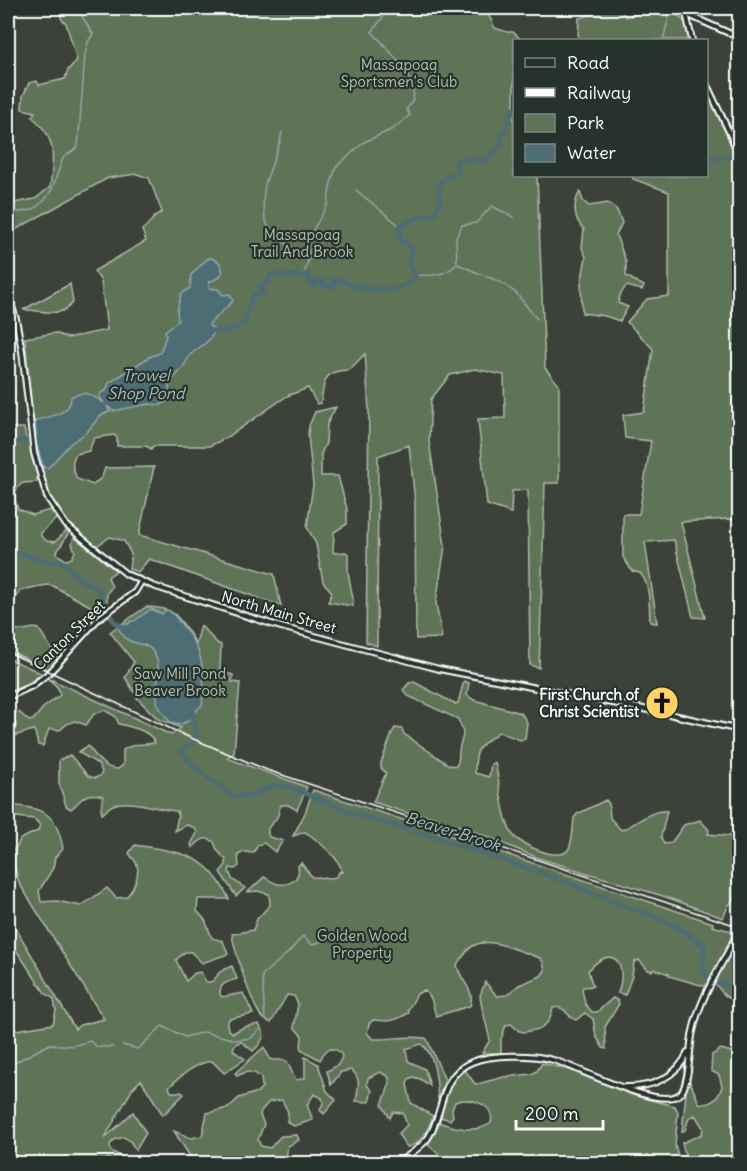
<svg xmlns="http://www.w3.org/2000/svg" width="747" height="1171" font-family="Delius,sans-serif">
<rect width="100%" height="100%" fill="#3c423a"/>
<filter id="ink" filterUnits="userSpaceOnUse"><feTurbulence type="fractalNoise" baseFrequency=".0167" numOctaves="2"/><feDisplacementMap in="SourceGraphic" scale="12" xChannelSelector="R" yChannelSelector="G"/><feConvolveMatrix kernelMatrix="1 2 1 2 8 2 1 2 1" color-interpolation-filters="sRGB"/></filter>
<g filter="url(#ink)">
<path fill="#5f7357" stroke="#afb9ab" stroke-width="1.5" d="M58,8H478L489,16L495,28L507,32H513L522,40H514V176H537L545,368L559,385V483H545L539,668L530,665L528,490L512,491L511,513L487,505L478,419L505,418L504,375L475,369L450,375L431,399L429,441L445,546L436,603L442,638L416,639L415,502L409,445L378,456L377,646L366,642L369,410L365,354L349,370C323,370 324,381 321,403L317,404L308,388L287,396L229,436L210,446H153L151,449L146,446H117V438L114,435L94,438L89,451L76,454C70,464 73,469 77,479L93,485L102,477L105,468L154,467L139,535L274,574L281,606L149,559L138,572L129,569L131,554L124,541L110,537L95,547L55,510L42,478H37V482L23,483L19,486C13,494 15,501 18,509L33,515L50,510L57,518L41,533V536L47,541L55,542L67,530L69,532L57,552L58,555L66,560L72,558L75,551L72,544L74,537L116,571L108,577L112,587L107,593V607L101,612L53,586L47,585L21,590L10,604L14,629C22,633 31,626 39,629L56,656V662L49,670L8,650V420L13,428H24L26,438L34,436L25,338L55,333L68,338L107,330L101,281L94,271L146,241L142,230C151,223 153,216 162,212L149,178L137,174L108,178L8,234V204L35,199L50,187C54,158 57,137 32,117L35,112L22,109L23,96L29,83L37,81L39,85L65,79L68,70L77,60L66,23L62,20Z
M594,8H620L626,17L632,15L634,8H670L686,23L691,40H578L579,18L594,14Z
M707,90L737,158L739,157V521L728,519L681,522L705,618L693,617L674,540L645,542L657,623L650,622C649,606 651,585 640,573L632,571L623,557V514H639L651,441L625,438L623,415L644,412L653,349L627,322L647,299L669,296V192L633,179L632,176H706Z
M580,192L583,201L589,206L608,203L617,210L622,223L616,235L626,262V276L644,286L642,290L626,286L620,295L618,303L628,307L620,321L605,316L582,313L581,284L586,257L582,248L584,229C574,220 572,204 580,192Z
M70,284L73,302C61,320 41,309 23,310Z
M336,407L327,424L326,443L321,454V476H338L347,509V524L334,532L333,551L334,553L346,552L348,554V572L353,599V606L328,602L332,592L323,582L316,544L307,527L313,485L308,435L309,426L315,412Z
M146,607C179,608 178,618 196,643L201,626L217,643L221,645L220,671L233,675L232,682L240,683L234,753L227,758L307,787L297,810L288,805H281C279,808 279,812 278,815C275,825 264,824 269,837L283,841L275,852L264,843L258,845L253,853L244,852L238,855L239,866L235,869L230,868L229,871L232,879L245,888L236,896L220,872L226,865V860L217,850L214,842C205,834 199,842 192,848L191,844L197,833L195,828L187,825L175,831L178,816L177,811C158,810 131,798 113,805C108,807 107,811 102,814L101,808L103,796C84,791 83,799 71,809L66,806L59,783V760L70,755L88,776L95,778L100,776L102,772L98,764L78,752L88,746C96,756 103,769 118,769L123,765V750C133,743 144,745 155,743C150,730 131,727 119,724L115,716L104,710L94,714L86,725L75,721L67,724L60,730L49,729L43,746L38,745L35,732L33,730L8,738V732L13,731L16,727L14,713L19,712L29,721L33,720L43,708L60,695L58,688L48,678L171,735L181,728L158,719L138,699L125,677L134,662L110,632Z
M8,658L43,674L25,685L8,693Z
M464,681L469,683L467,695L474,700L521,713L527,722L525,739L520,740L499,732C478,747 475,747 475,773L489,777L491,764L495,762C499,779 503,823 513,835C521,845 558,862 568,850C573,843 573,826 574,818L577,814L606,800L609,804L610,818L621,830C636,825 650,809 667,811L661,837L664,844L671,843L684,825L700,820L709,830L708,834L739,837V894L728,906L723,918L666,897L538,858L461,826L451,825L431,816L410,814L373,802L386,773L381,768V763L393,731L395,728L402,729L404,734L449,765L456,766C460,760 458,759 459,752C460,735 468,741 458,719L408,696L403,690L409,683L414,682L455,704L458,703Z
M313,790L713,923L712,926L739,933V1003L725,996L716,985L704,986L669,976V974L654,969L652,971L648,970L639,960L634,962L632,976L625,995L618,993C628,963 613,942 588,971L593,986L583,987L582,989L585,1004L592,1012H597L613,998L618,1001L619,1004L605,1027L606,1049L603,1048L596,1036L593,1019L585,1013L576,1020C566,1016 566,1005 553,1008L549,1021L540,1029L524,1032L519,1031L511,1024L506,1025L501,1039V1053H482L490,1040L481,1003L480,996L485,982L497,996L507,995L519,985L541,976L545,970L543,962L540,958C519,952 480,929 465,954C462,959 459,959 457,965C460,981 476,990 470,1006L436,1016L431,998L424,990L417,994L408,1010L409,1013C394,1021 391,1022 373,1020L369,1024L367,1033L373,1039C386,1040 418,1034 427,1039L445,1080L438,1100C437,1084 436,1053 421,1044L406,1049L408,1061L425,1069L430,1086L420,1079L413,1077L409,1079L407,1084L411,1103L433,1116C428,1130 422,1144 407,1147L398,1134L407,1125L403,1113L393,1112L390,1118L382,1105L390,1083L388,1076L380,1072L368,1078L367,1085L372,1091L369,1102L356,1101C358,1089 362,1078 351,1070L341,1072L331,1085L327,1071L338,1065L342,1057C340,1050 335,1049 329,1049L324,1053L320,1060L301,1049L302,1036L294,1027L298,1004L294,996L287,995L271,1023C268,1021 265,1020 263,1018C253,1010 234,949 232,934L253,930L257,919L270,905L269,894L257,891L248,892L264,877C269,880 273,883 278,884C290,886 301,878 298,866L301,863L312,877L332,878L336,877L340,871L342,872C340,858 321,844 310,835L305,832L293,836L305,813Z
M8,805C43,808 57,812 63,849L55,857L53,868L39,891L41,902L57,901L81,906L107,888L116,898L126,897C133,891 140,874 137,865C135,859 131,858 129,853L135,845C181,853 207,852 229,899H198L197,911L205,920L212,938L223,941L228,954L202,963L191,952H185L176,960L186,981L195,973L201,972L206,982C215,983 214,979 219,973C222,970 228,968 232,966L237,979C228,982 219,983 220,994L222,997L243,993L253,1014L229,1019L227,1024L228,1029L233,1033L244,1027L259,1024L264,1035L260,1044L253,1051L242,1042L237,1043L233,1048L234,1051L245,1059L224,1073L212,1061C195,1063 181,1076 169,1087L171,1092H181L184,1094L163,1115L141,1080L133,1088L104,1139L133,1112L146,1133L136,1150L130,1141L124,1137L114,1140L110,1145L111,1151L129,1161L128,1163H119L108,1158L99,1164L8,1163V1035L16,1030L53,1024L56,1011L54,999L45,993L8,938V915L75,1029L80,1025L104,1019L19,883L11,852L18,845L20,839L38,831L40,825L34,819L8,816Z
M264,1047L270,1059C275,1061 282,1059 286,1061C290,1063 292,1076 296,1080L305,1078V1057L318,1064L327,1091L336,1100L324,1114L320,1110L323,1103L322,1098L314,1094L307,1105L313,1120L294,1126L287,1122L288,1112L282,1100L269,1102L261,1111L260,1115L264,1124L258,1140L261,1146L270,1148L281,1136L297,1135L299,1140L288,1146L286,1158L294,1163H252L246,1159L239,1158L234,1163H194L174,1131L191,1138L202,1136L207,1113L228,1108L239,1098L258,1092L262,1087L261,1078C253,1070 247,1071 237,1076L235,1073Z
M721,1049L739,1054V1163H687L682,1143L702,1134L703,1128L695,1115L689,1118L685,1130L682,1132L687,1083L690,1082L699,1103C711,1106 719,1098 722,1086L719,1075L711,1071L712,1055Z
M542,1063L569,1070L635,1096L675,1106L678,1112L675,1145L680,1163H444L437,1152L428,1145L438,1122C455,1128 476,1134 491,1123C496,1104 468,1096 455,1102L452,1109L453,1116L450,1120L440,1117C445,1099 448,1081 465,1070L475,1084H477L504,1077L532,1074L537,1071Z"/>
<path fill="#4e6d75" stroke="#95a7ac" stroke-width="1.5" d="M211,258L219,262L223,271L220,277L209,282V288L218,289L223,295L230,294L233,301L209,324L210,327L217,329L208,341L190,355L182,369L172,380L169,386V400L161,405L149,404L113,411L107,406L110,411L100,416L86,433L71,443L48,468L43,467L35,439L36,435L35,421C49,416 71,415 71,397C85,389 92,395 104,403L99,396L102,392L106,391L109,383L149,357L160,353L166,336L165,331L178,321L177,311L181,294L190,288L191,275L207,259Z
M151,609L162,614L165,610L170,611C200,643 207,662 202,705C195,710 193,718 186,722C178,727 171,724 166,717C164,713 160,710 158,705C153,690 163,670 155,655C149,642 138,646 128,640C124,638 122,633 119,630L122,624H129L130,621H134Z"/>
<g fill="none" stroke-linecap="round" stroke-linejoin="round">
<path stroke="#95a7ac" stroke-width="1.5" d="M663,8L669,17L663,40
M282,132L280,142L265,184L263,202L265,219L271,233L305,257L308,262L303,277
M356,190L400,226
M8,214L32,210L44,201L52,189L63,158L78,147L85,55L88,42L93,34L77,8
M308,262C311,254 307,248 308,239L328,204L330,187L336,167L364,142L393,129L410,115L406,109C431,90 387,48 372,32L383,17
M457,264L456,238L462,225L476,223L492,206L513,217
M416,275C431,276 445,276 457,264L502,283L516,293L537,319
M265,1020L262,975L288,953L303,936L312,945L334,936
M123,1045L138,1049L162,1026L185,1037L204,1032L237,1040L251,1038L259,1030
M8,1066L50,1044L72,1046L90,1041L97,1047H113"/>
<path stroke="#4e6d75" stroke-width="5" d="M706,158L734,157
M211,332L217,329L225,333L246,322V315L253,295L262,294L260,285L268,282L270,276C280,273 287,277 296,275L300,278L306,274L314,287V282L323,281V286H335L333,280C343,279 347,284 356,286C374,291 406,294 416,274L409,264L412,249L408,244L400,241V226L421,216L433,215L440,203L439,185L443,180L458,172L456,163L458,160L476,159L484,161C489,160 496,149 501,145L500,139L514,109
M8,443L27,440
M8,554C24,549 36,562 51,562C54,562 57,561 61,561L80,579L98,589L105,604
M109,614L114,622L124,628
M193,711L192,717L197,734L195,738
M193,741L191,745L182,750L192,765L232,796H251L271,786L293,788L357,815L435,837L544,874L675,925L705,946C704,957 699,972 710,979
M717,983L725,985H740"/>
<defs>
<path id="secondary" d="M678,8L693,17L740,38
M686,13L692,40
M706,83L731,136L740,161
M8,295L16,319L22,351L34,453L47,497L66,525L126,574L153,586L281,627L439,669L669,714L740,730
M8,697L32,686L50,672L98,619L135,592L141,582
M625,1087C652,1088 677,1077 688,1052
M396,1164C407,1156 420,1149 428,1138C445,1112 438,1076 472,1062C491,1054 533,1054 553,1060C576,1066 663,1113 681,1093C690,1082 689,1046 693,1031C699,1001 718,971 732,944"/>
</defs>
<use href="#secondary" stroke="#fff" stroke-width="8"/>
<use href="#secondary" stroke="#26332d" stroke-width="4"/>
<path stroke="#fff" stroke-width="1.5" d="M8,652L184,735L267,770L740,927"/>
<defs>
<path id="secondary-bridge" d="M732,944L739,928"/>
</defs>
<use href="#secondary-bridge" stroke="#fff" stroke-width="8" stroke-linecap="butt"/>
<use href="#secondary-bridge" stroke="#26332d" stroke-width="4"/>
</g>
</g>
<defs>
<symbol id="church-disc" viewBox="-11 -11 22 22"><circle r="9.5" fill="#ffd166" stroke="#26332d"/><path d="M-1.2-6h2.4v3.5h3.3v2.4h-3.3V6h-2.4V-.1h-3.3v-2.4h3.3Z" fill="#111"/></symbol>
</defs>
<g fill-rule="evenodd">
<use href="#church-disc" x="643" y="684" width="38" height="38"/>
</g>
<g text-anchor="middle" dominant-baseline="central" stroke-width="4.5" stroke-linejoin="round" paint-order="stroke">
<g font-size="15" fill="#b7c0b3" stroke="#26332d">
<text x="399" y="64">Massapoag<tspan x="399" dy="17">Sportsmen's Club</tspan></text>
<text x="302" y="234">Massapoag<tspan x="302" dy="17">Trail And Brook</tspan></text>
<text x="180" y="673">Saw Mill Pond<tspan x="180" dy="17">Beaver Brook</tspan></text>
<text x="362" y="935">Golden Wood<tspan x="362" dy="17">Property</tspan></text>
</g>
<g font-size="15" fill="#fff" stroke="#26332d">
<text transform="translate(279 612) rotate(16)">North Main Street</text>
<text transform="translate(69 635) rotate(-44)">Canton Street</text>
</g>
<g font-size="15" font-weight="bold" fill="#fff" stroke="#26332d" text-anchor="end">
<text x="639" y="694">First Church of<tspan x="639" dy="17">Christ Scientist</tspan></text>
</g>
<g font-size="16" font-style="italic" fill="#afbdc1" stroke="#26332d">
<text x="146" y="375">Trowel<tspan x="146" dy="18">Shop Pond</tspan></text>
<text transform="translate(453 831) rotate(17)">Beaver Brook</text>
</g>
</g>
<rect width="747" height="1171" fill="none" stroke="#26332d" stroke-width="30"/>
<rect x="15" y="15" width="717" height="1141" fill="none" stroke="#fff" stroke-width="2" filter="url(#ink)"/>
<rect x="513" y="39" width="195" height="138" fill="#26332d" stroke="#7d8581" stroke-width="1.5"/>
<rect x="525" y="58" width="30" height="9" fill="#26332d" stroke="#7d8581" stroke-width="1.5"/>
<text x="567" y="69" font-size="18" fill="#ffffff">Road</text>
<rect x="525" y="88" width="30" height="9" fill="#ffffff" stroke="#7d8581" stroke-width="1.5"/>
<text x="567" y="99" font-size="18" fill="#ffffff">Railway</text>
<rect x="525" y="114" width="30" height="18" fill="#5f7357" stroke="#7d8581" stroke-width="1.5"/>
<text x="567" y="129" font-size="18" fill="#ffffff">Park</text>
<rect x="525" y="144" width="30" height="18" fill="#4e6d75" stroke="#7d8581" stroke-width="1.5"/>
<text x="567" y="159" font-size="18" fill="#ffffff">Water</text>
<path d="M516 1120v9h87v-9" fill="none" stroke="#ffffff" stroke-width="3"/>
<text x="525" y="1120" font-size="18" fill="#ffffff" stroke="#26332d" stroke-width="4.5" paint-order="stroke">200 m</text>
</svg>
